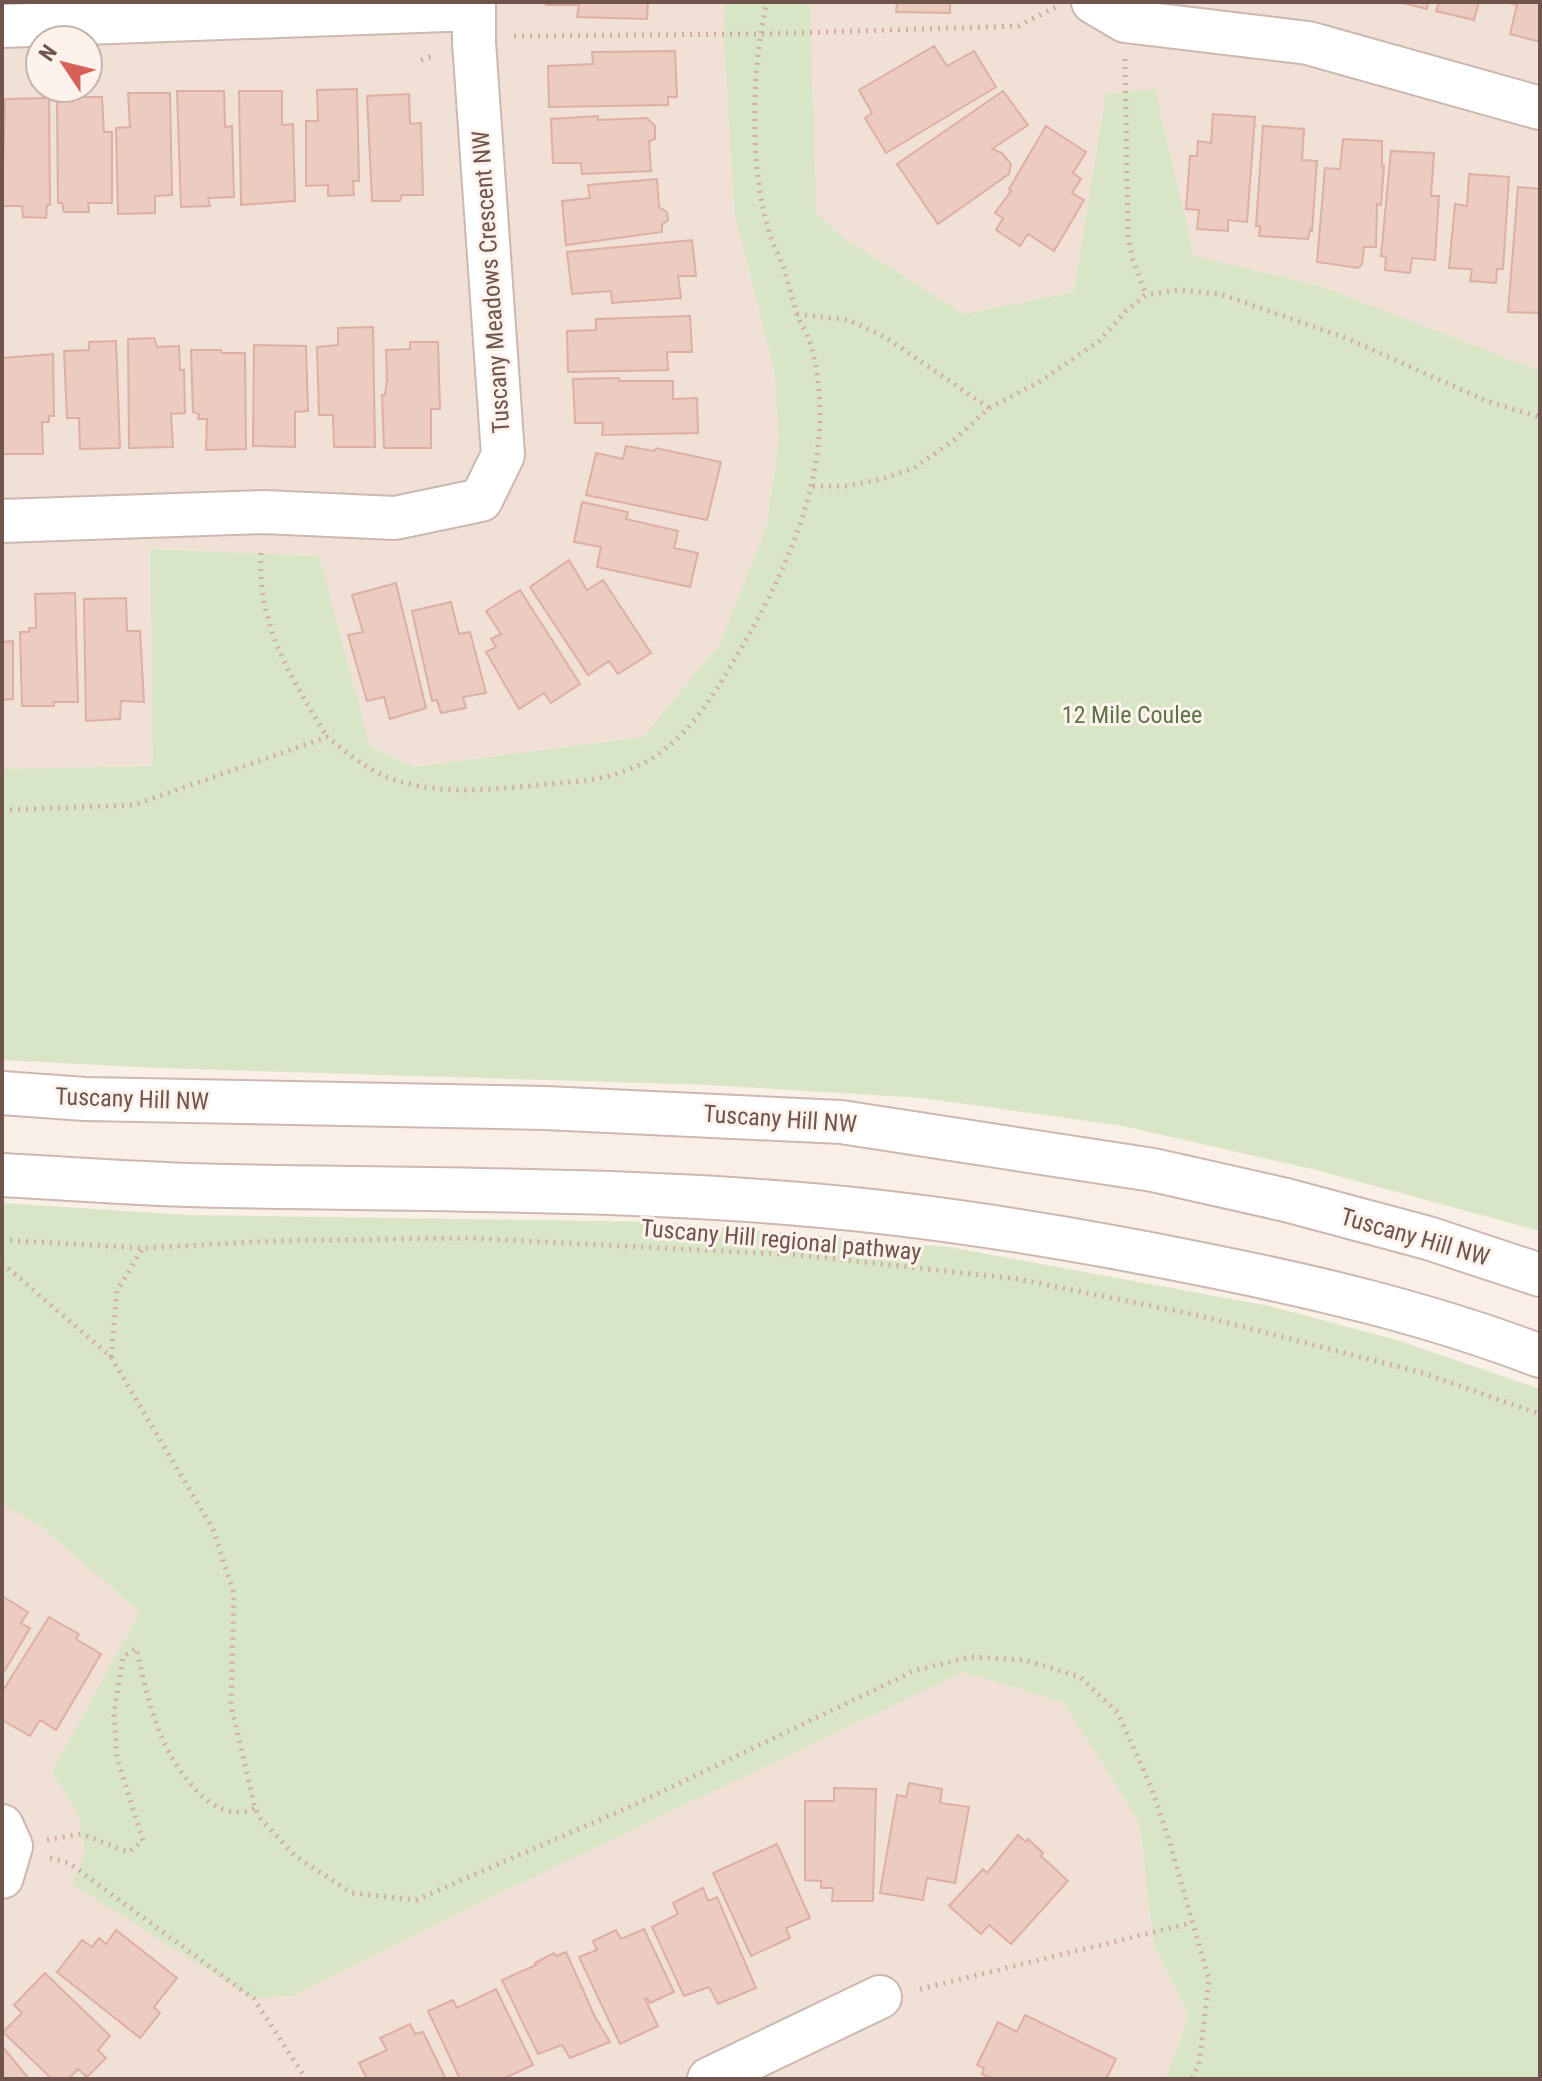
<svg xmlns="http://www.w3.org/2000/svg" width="1542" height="2081" font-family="'Roboto Condensed',sans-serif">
<rect width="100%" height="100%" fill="#faefe6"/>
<path fill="#f0e0d5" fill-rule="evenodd" d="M2,2H1540V371L1320,286L1194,256L1155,89L1074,292L963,314L842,237L744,252L774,370L779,440L766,529L720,644L643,737L413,767L370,746L319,556L151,549L153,766L2,769ZM40,40H88V88H40Z
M2,1504L42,1527L140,1612L52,1772L78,1812L85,1854L254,1999L295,1994L496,1895L963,1672L1063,1702L1139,1821L1154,1946L1189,2016L1166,2079H2Z"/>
<path fill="#d8e6c6" d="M725,2H810L816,213L842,237L963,314L1074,292L1106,94L1155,89L1194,256L1320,286L1540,371V1231L1316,1170L1123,1126L922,1098L711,1085L159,1068L2,1060V769L153,766L150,549L319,556L370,746L413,767L643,737L720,644L766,529L779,440L774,370L735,215L724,40Z
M2,1203L188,1215L660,1222L949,1247L1269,1306L1397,1340L1540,1389V2079H1166L1189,2016L1154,1946L1139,1821L1063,1702L963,1672L496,1895L295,1995L254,1999L72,1884L85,1854L78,1813L52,1772L140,1612L42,1527L2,1504Z"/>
<path fill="#eccbc0" stroke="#ddafa3" stroke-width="2" d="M546,2H648L647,19L577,17L579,5H546Z
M897,2H950V13L896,12Z
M1399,2H1428L1427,9Z
M1439,2H1479L1474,20L1436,11Z
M1505,2H1540V42L1510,34L1517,5Z
M934,46L947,66L974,51L996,87L886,153L865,118L872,113L859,90Z
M675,51L677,97H668V105L549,107L548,66L593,64L592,52Z
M357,89L359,181H353L354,195L328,196V185L306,186V121H318L317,90Z
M177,91H224L225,127L232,126L234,197L208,198L210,206L181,207Z
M239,91H282V125L293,124L295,201L241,205Z
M1003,91L1028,125L992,149L1002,153L1011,164L1009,174L938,224L897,164Z
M128,93H170L172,195L155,196V213L118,214L116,128L130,127Z
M409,94L410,124L421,123L423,195H402L400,201H372L367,96Z
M57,97H102L104,132H112V203H88L89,212H64L62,203H58Z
M49,98L50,205H47L46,218L23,217L22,206H2L5,99Z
M1213,114L1255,117L1247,222L1228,220V231L1197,229L1199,210L1186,209L1190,156H1197L1198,141L1211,143Z
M598,116V120L647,118L655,126V139L649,141L651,171L582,174L581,163H553L551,119Z
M1046,126L1086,152L1073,173L1081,179L1072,193L1084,200L1054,251L1028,234L1020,246L996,230L1003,218L995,213L1011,191L1009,189Z
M1263,126L1304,129L1302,160L1317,161L1312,231L1310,230L1308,239L1259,236L1260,226H1256Z
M1343,139L1382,141V166H1384L1381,205L1377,204L1376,247H1364L1362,264L1358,268L1317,262L1325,168L1340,169Z
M1391,151L1434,153L1431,196H1439L1435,260L1412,258L1410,273L1385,270L1386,257L1381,256Z
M1469,174L1509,177L1503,269H1497L1496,283L1470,281L1472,269L1449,268L1455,204L1467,206Z
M657,179L659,207L667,212L668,220L662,225V232L566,245L562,201L590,198L588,185Z
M1518,187L1540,189V313L1508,312Z
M692,240L696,276H678L681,298L612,303L611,291L572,294L567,252Z
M690,316L692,352H667L668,370L568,372L567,331L596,330V319Z
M373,327L375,447H334L333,415H319L317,347L338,345V328Z
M154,338L157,347L179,346L180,370H184L185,413L171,414L173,447L129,448L128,339Z
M116,341L120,448L80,449L79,418H67L64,351L89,350V342Z
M410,342H438L440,409H431V448H384L382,395H385L387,379L386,350L410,349Z
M254,345L306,346L308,411L295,412V447L253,446Z
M191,350H221L222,353H245L246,449L206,450L207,419H198L199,414L193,412Z
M53,354L54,416H49V422H42L43,454H2V358Z
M619,378V381H673V399L697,398L698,433L602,435L603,423H575L573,379Z
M626,446L654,451L656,448L721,462L707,520L586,495L596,453L623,459Z
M582,502L628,512L626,519L678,531L674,548L698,553L690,587L597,567L601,547L574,542Z
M569,560L587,590L603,580L651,653L618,674L609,661L588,675L530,587Z
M396,583L426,708L390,719L384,697L367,701L348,635L363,632L352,595Z
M520,590L580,684L551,703L544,693L519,709L486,652L496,647L491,639L501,634L486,611Z
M75,593L78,702H54V706H22L20,632H29V628H36L35,594Z
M126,598L127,631H140L144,702L121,701L120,719L86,721L84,599Z
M451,602L459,634L470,632L486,693L463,697L466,708L441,713L437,700L432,701L412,611Z
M13,641V699L2,700V642Z
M2,1596L28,1612L21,1623L30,1628L2,1675Z
M49,1617L79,1634L76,1639L101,1654L56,1730L40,1720L30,1736L2,1720V1692Z
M909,1783L942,1789L940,1803L969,1807L955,1883L927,1878L923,1900L880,1893L897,1795L906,1797Z
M834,1788L876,1789L873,1901H832L833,1888H821V1881L805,1880V1801H834Z
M1018,1835L1026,1842L1028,1839L1043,1853L1041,1856L1068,1881L1011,1944L989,1925L981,1934L949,1906L983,1869L987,1873Z
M777,1844L810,1918L786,1928L790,1938L751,1956L713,1873Z
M703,1888L708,1901L717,1897L756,1988L718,2004L709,1987L684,1996L652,1927L678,1914L673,1903Z
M644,1929L674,1992L650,2003L647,1998L645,1999L658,2026L620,2044L579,1957L597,1950L593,1941L616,1930L621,1939Z
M116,1930L177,1978L154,2007L160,2013L140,2038L57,1972L82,1940L92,1947L99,1938L106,1944Z
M566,1952L595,2017L610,2042L570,2058L562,2045L538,2054L502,1980L536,1965L535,1963L554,1953L556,1956Z
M45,1973L110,2036L98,2050L106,2058L87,2077L78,2069L68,2079H52L3,2032L22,2013L14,2005Z
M496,1989L533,2065L507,2077L508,2079H460L428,2011L453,2000L457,2008Z
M1025,2015L1116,2059L1106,2079H992L982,2074L984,2068L977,2065L998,2022L1017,2032Z
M410,2024L415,2034L423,2032L446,2079H367L359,2063L387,2050L380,2038Z
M2,2046L29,2079H2Z"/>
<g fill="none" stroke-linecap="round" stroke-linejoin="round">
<defs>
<path id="minor" d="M1093,2L1125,21L1308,43L1540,108
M2,26L474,9
M2,521L264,512L395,518L481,500L503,455L474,42V2
M2,1093L85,1099L545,1108L841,1122L1153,1170L1286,1200L1428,1238L1540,1275
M2,1175C77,1179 153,1185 228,1186C418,1190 609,1188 799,1204C934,1215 1068,1237 1201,1264C1316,1287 1431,1314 1540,1356
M2,1826L11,1846L2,1877
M709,2079L880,1997"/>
</defs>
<use href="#minor" stroke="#ccb8b0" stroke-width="46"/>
<path stroke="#d1aea4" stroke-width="5" stroke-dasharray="2 6" stroke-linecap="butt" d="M514,36L759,34L1018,26L1056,7
M1125,59L1128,237L1133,260L1146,295
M421,60L435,55
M797,314L849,320L885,337L989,408
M813,486H847L882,479L914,468L953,441L989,408L1039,382L1099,341L1126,311L1146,295L1179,290L1220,294L1346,338L1489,402L1540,417
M261,553C257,626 291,677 327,737
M2,810L134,805L327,737C345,751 365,768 387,777C445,800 512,786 572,782C655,775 690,735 730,667C776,590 819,506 820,415C820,394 817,368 812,349C809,337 802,326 797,315C792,300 789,284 784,269C780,258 774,247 770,235C749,171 751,67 767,2
M2,1240L143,1248L273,1241L468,1238L799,1255L1018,1279L1201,1316L1423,1373L1540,1414
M2,1263L111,1357L213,1529L234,1594L231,1705L255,1808L261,1819L295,1856L352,1893L416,1900L634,1805L916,1670L971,1657L1025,1660L1080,1677L1118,1713L1151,1787L1169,1840L1209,1980L1199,2064L1192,2079
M111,1357L117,1291L143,1248
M47,1840L81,1834L128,1852L143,1841L117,1758L114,1713L123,1657L136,1648C142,1672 147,1697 155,1720C166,1756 210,1831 255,1808
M50,1858L69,1863L254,1999L306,2079
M920,1989L1191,1923"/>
<use href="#minor" stroke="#fff" stroke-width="42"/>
</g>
<g text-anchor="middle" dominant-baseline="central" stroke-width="6" stroke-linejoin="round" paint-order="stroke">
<g font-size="24" fill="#70544e" stroke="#fdf3ec">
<text transform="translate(491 282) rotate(-94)">Tuscany Meadows Crescent NW</text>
<text transform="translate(132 1099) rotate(2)">Tuscany Hill NW</text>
<text transform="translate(780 1119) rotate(4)">Tuscany Hill NW</text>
<text transform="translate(1415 1237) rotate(16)">Tuscany Hill NW</text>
<text transform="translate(781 1240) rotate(5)">Tuscany Hill regional pathway</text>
</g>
<g font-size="24" fill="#5c7547" stroke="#fdf3ec">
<text x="1132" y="715">12 Mile Coulee</text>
</g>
</g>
<rect width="1542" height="2081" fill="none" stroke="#70544e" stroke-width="8"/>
<g transform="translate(64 64) rotate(305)"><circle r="38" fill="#fdf3ec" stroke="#c5b3ad" stroke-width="2"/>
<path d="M0-6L14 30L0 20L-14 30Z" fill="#d76058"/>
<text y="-12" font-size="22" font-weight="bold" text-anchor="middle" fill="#70544e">N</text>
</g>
</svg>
